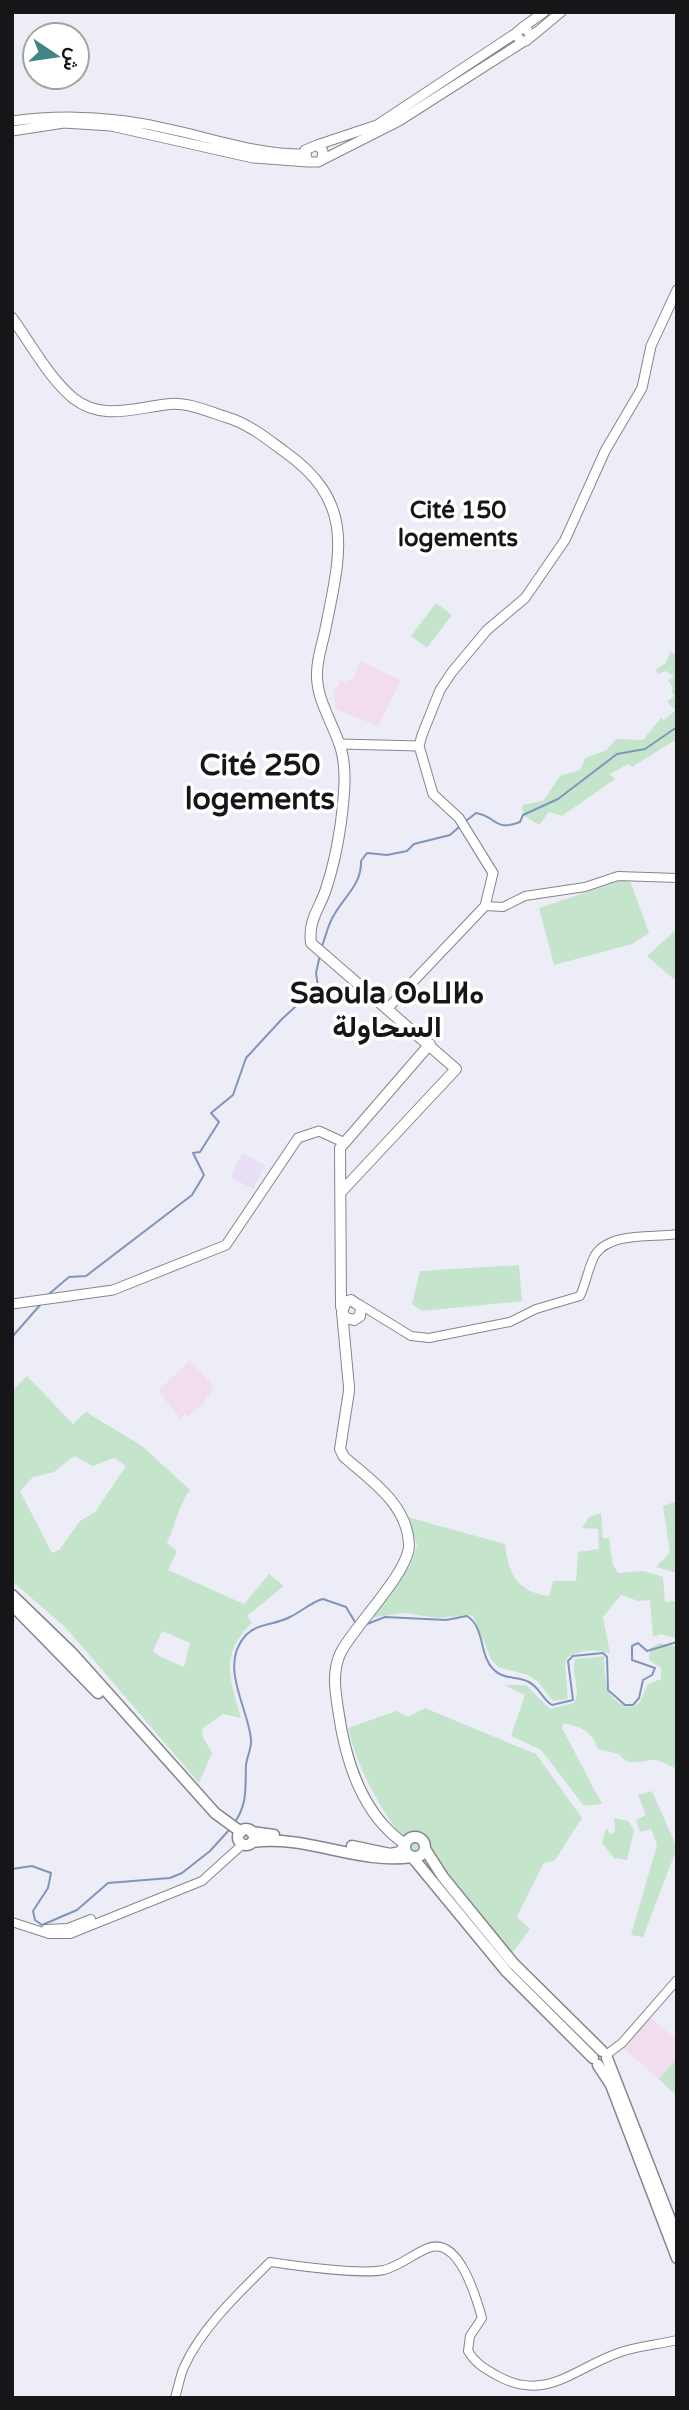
<svg xmlns="http://www.w3.org/2000/svg" width="689" height="2410" font-family="'Varela Round',Vazirmatn,'Noto Sans Tifinagh',sans-serif">
<rect width="100%" height="100%" fill="#ededf7"/>
<path fill="#e9dff4" d="M242,1153L265,1165L253,1189L230,1177Z"/>
<path fill="#f1dded" d="M360,661L401,680L378,726L335,709L334,691L341,680L345,682L354,677Z
M190,1360L214,1387L202,1405L188,1417L185,1414L181,1419L158,1391Z
M649,2017L677,2040V2058L659,2079L623,2048Z"/>
<path fill="#c4e5cb" fill-rule="evenodd" d="M436,603L452,615L427,648L411,636Z
M670,652L677,654V739L632,767L628,764L610,774L615,779L562,816L549,812L539,825L523,815L522,805L543,801L560,776L580,770L585,758L607,750L616,739L643,740L661,718L664,720L676,710L667,702L674,696L671,690L673,688L668,680L674,677L666,671L658,674L655,670L666,663Z
M629,878L649,933L632,944L554,965L539,908Z
M677,929V982L647,956Z
M519,1265L522,1301L422,1311L412,1304L420,1271Z
M27,1376L73,1424L86,1412L142,1446L190,1490C178,1506 176,1524 167,1543L177,1551L168,1570L244,1604L269,1574L284,1586L247,1616L252,1623C219,1653 230,1680 241,1718L223,1714L203,1728L202,1735L212,1753L199,1783L67,1629L12,1581V1391ZM74,1456L93,1466L114,1458L126,1466L95,1512L80,1521L59,1550L52,1553L20,1491L33,1477L54,1472ZM162,1631L190,1643L184,1667L159,1656L153,1651Z
M677,1501V1573L656,1567L670,1552L663,1506Z
M601,1513L603,1538H609L613,1565L619,1573L643,1571L663,1577L665,1602L676,1601L677,1639L661,1634L653,1637L650,1600L638,1601L621,1595L603,1617L610,1654C597,1648 579,1650 567,1658L565,1665L568,1699L553,1701L538,1682L528,1675L498,1667L491,1659L473,1615L438,1618L402,1613L370,1618L410,1566L417,1545L407,1517L505,1544C508,1573 517,1592 549,1596L553,1581H576L578,1552L599,1549L598,1529L582,1528L589,1517Z
M659,1643L677,1647V1769C670,1766 662,1761 655,1760C642,1759 630,1769 619,1754L598,1749C591,1730 583,1728 564,1723L562,1728L602,1804L584,1806L541,1750L511,1736L525,1695L504,1685H526L550,1709L574,1703C582,1688 570,1675 575,1659L604,1656C605,1681 603,1702 633,1707L640,1702L648,1684L661,1679V1668L649,1660L650,1648Z
M425,1708L536,1754L582,1818L555,1860L543,1864L517,1917L530,1929L509,1957C445,1891 370,1819 348,1728L396,1711L408,1717Z
M652,1791L677,1848L643,1937L631,1935L657,1845L651,1829L640,1832L636,1820L646,1815L638,1795Z
M614,1818L628,1821L634,1830L627,1860L614,1858L602,1843L606,1828L610,1834L615,1832Z
M677,2058V2096L659,2079Z"/>
<g fill="none" stroke-linecap="round" stroke-linejoin="round">
<path stroke="#8095bc" stroke-width="2" d="M466,821L476,813C498,817 494,832 520,822L523,815L558,799L617,754L645,749L677,727
M322,946C326,936 328,924 334,915C344,897 362,884 361,861L367,853L387,855L407,851L414,844L450,835L459,827
M49,1294L69,1277L86,1276L192,1195L204,1175L193,1153L200,1152L219,1122L211,1113L233,1095L246,1058L282,1019L318,986L316,973L320,955
M12,1337L41,1304
M367,1624L385,1617L446,1620L467,1616C485,1627 479,1655 493,1669C503,1680 518,1676 529,1682C540,1688 543,1700 552,1705L573,1700L568,1661L573,1656L603,1653L607,1657L608,1690L625,1705H633L639,1698L643,1680L652,1675L655,1668L632,1660V1646L638,1643L647,1651L677,1642
M235,1822C248,1803 245,1786 246,1765C247,1756 252,1748 251,1739C248,1707 218,1665 246,1635C258,1623 275,1625 290,1617C301,1612 311,1602 323,1599L346,1607L355,1622
M12,1869L32,1866L51,1873L48,1888L33,1911L35,1920L42,1925L77,1910L108,1883L170,1878L182,1873L210,1851L230,1829"/>
<defs>
<path id="tertiary" d="M485,906L503,907L525,896L585,887L618,876L677,878
M359,1304L411,1336L429,1338L510,1322L536,1309L580,1296C586,1283 588,1268 595,1255C610,1231 655,1238 677,1234
M12,1922L49,1934H70L202,1881L243,1844
M46,1929L68,1928L91,1919
M606,2055L622,2043L677,1980
M175,2398C178,2388 180,2376 184,2367C202,2327 240,2292 270,2262C298,2266 359,2275 384,2270C400,2266 413,2254 428,2248C459,2236 476,2297 482,2318L470,2336L468,2351C475,2363 484,2368 496,2375C545,2403 573,2369 618,2353C637,2346 657,2345 677,2340"/>
<path id="secondary" d="M523,27L544,12
M531,34L523,27L516,33L520,41H526L561,12
M12,121C69,113 122,117 178,131C221,141 259,154 304,154
M12,131L64,123L111,126L253,158L308,162
M317,145L377,125L516,33
M322,158L323,151L317,145L305,150L308,162H318L399,121L523,42
M340,744L419,746
M388,1008L485,906L493,873L459,818L433,794L419,746L422,735L440,690L452,672L487,630L525,598L565,540L605,451L642,388L651,346L677,290
M12,1304L113,1290L226,1245L298,1138L319,1131L343,1142"/>
<path id="primary" d="M12,318C31,344 49,378 73,398C103,422 137,407 170,404C187,402 210,412 226,417C249,424 266,438 285,452C357,503 340,555 325,631C322,645 317,659 317,673C316,698 331,720 339,743C348,766 344,798 341,822C338,844 333,868 326,889C319,910 308,920 311,943L456,1069L341,1192
M341,1307L340,1148L430,1044
M342,1312L346,1318L354,1320L360,1316L361,1307L351,1300L346,1302L342,1312L349,1387V1391L340,1449L344,1457C371,1480 408,1505 409,1545C409,1572 356,1624 341,1652C332,1670 335,1690 338,1709C345,1759 361,1814 405,1844"/>
<path id="trunk" d="M12,1595L73,1654L215,1813L241,1832
M12,1605L98,1693
M238 1837a8 8 0 1 1 16 0a8 8 0 1 1-16 0Z
M251,1832L274,1835
M405 1847a10 10 0 1 1 20 0a10 10 0 1 1-20 0Z
M252,1842C306,1834 359,1865 412,1857
M352,1846L390,1854L400,1852L404,1846
M425,1849L443,1877L513,1963L602,2051
M413,1858L507,1972L593,2058
M607,2058L677,2237
M598,2065L611,2085L677,2258"/>
</defs>
<use href="#tertiary" stroke="#85858f" stroke-width="10"/>
<use href="#secondary" stroke="#85858f" stroke-width="11"/>
<use href="#primary" stroke="#85858f" stroke-width="12"/>
<use href="#trunk" stroke="#85858f" stroke-width="13"/>
<use href="#tertiary" stroke="#fff" stroke-width="8"/>
<use href="#secondary" stroke="#fff" stroke-width="9"/>
<use href="#primary" stroke="#fff" stroke-width="10"/>
<use href="#trunk" stroke="#fff" stroke-width="10"/>
</g>
<g text-anchor="middle" dominant-baseline="central" stroke-width="7" stroke-linejoin="round" paint-order="stroke">
<g font-size="24" font-weight="bold" fill="#161619" stroke="#fff">
<text x="458" y="510">Cité 150<tspan x="458" dy="28">logements</tspan></text>
</g>
<g font-size="30" font-weight="bold" fill="#161619" stroke="#fff">
<text x="260" y="765">Cité 250<tspan x="260" dy="34">logements</tspan></text>
<text x="387" y="993">Saoula ⵙⴰⵡⵍⴰ<tspan x="387" dy="34">السحاولة</tspan></text>
</g>
</g>
<rect width="689" height="2410" fill="none" stroke="#161619" stroke-width="28"/>
<g transform="translate(56 56) rotate(103)"><circle r="33" fill="#ffffff" stroke="#a2a2a3" stroke-width="2"/>
<path d="M0-5L12 26L0 18L-12 26Z" fill="#3f8787"/>
<text y="-10" font-size="19" font-weight="bold" text-anchor="middle" fill="#161619">ش</text>
</g>
</svg>
